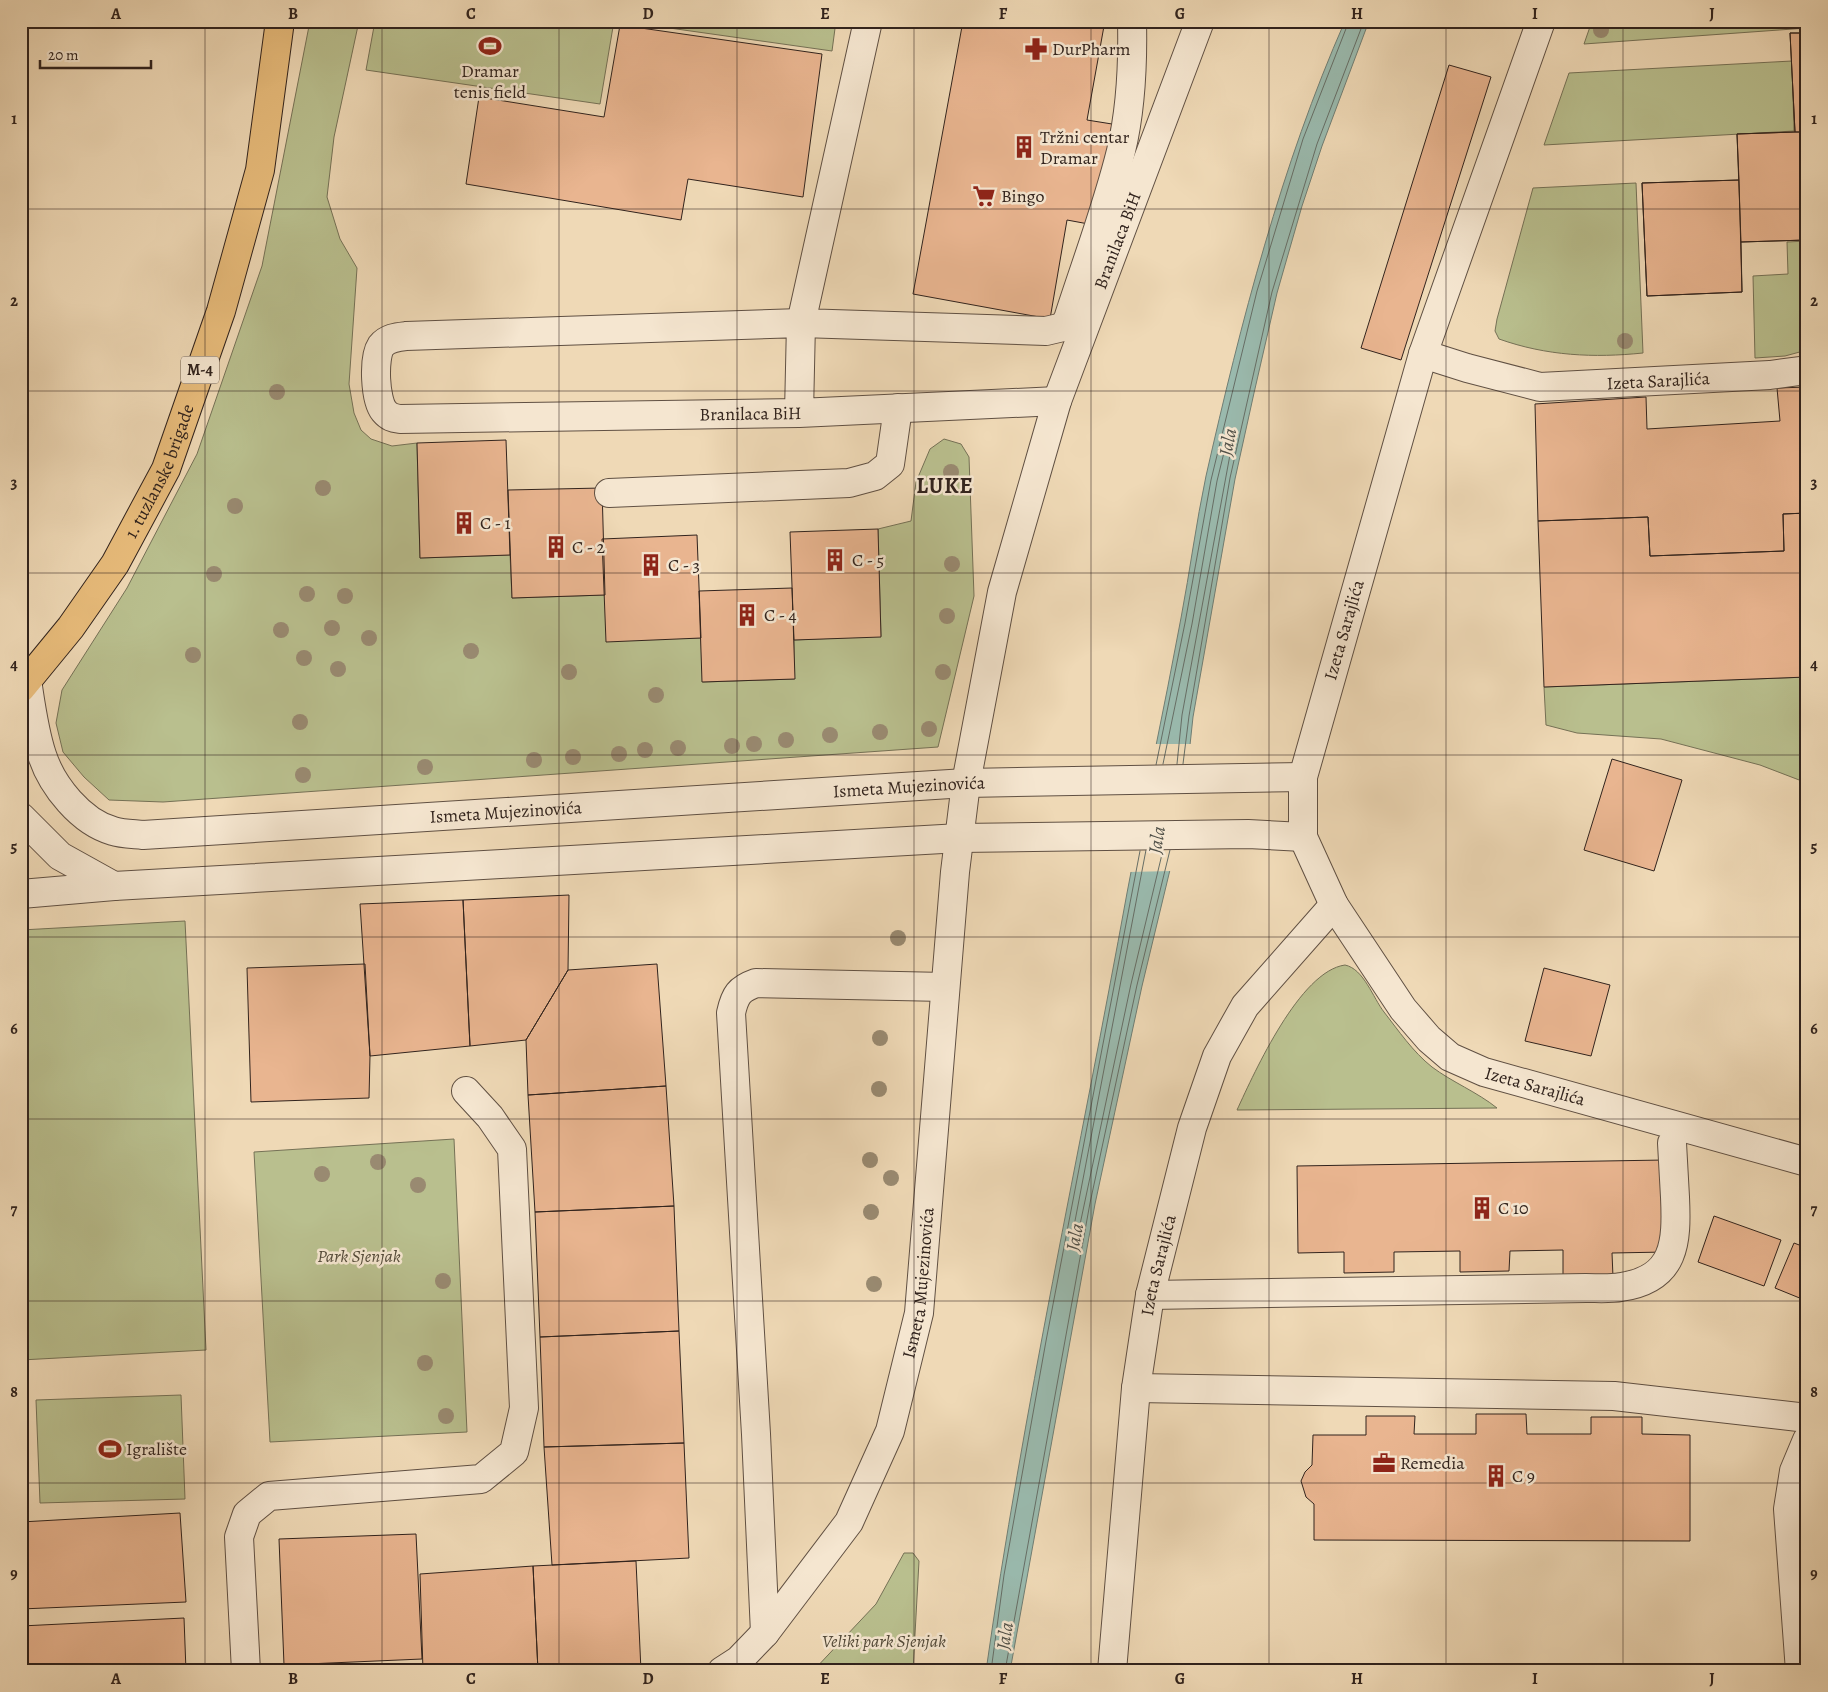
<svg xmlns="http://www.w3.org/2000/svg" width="1828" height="1692" font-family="Alegreya,serif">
<rect width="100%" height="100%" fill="#efd9b6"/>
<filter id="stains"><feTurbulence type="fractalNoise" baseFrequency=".004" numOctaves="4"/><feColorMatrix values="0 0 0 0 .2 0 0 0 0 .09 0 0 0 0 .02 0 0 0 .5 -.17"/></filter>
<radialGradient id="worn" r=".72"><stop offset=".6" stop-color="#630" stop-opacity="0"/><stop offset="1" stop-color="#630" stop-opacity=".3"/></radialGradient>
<path fill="#b9bf8e" stroke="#757156" d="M310,21H359L334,137L327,197L340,239L357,268L349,384L354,413L361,430L371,439L392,446L417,443L420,558L510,555L512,598L605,595L689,638H701L703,682L794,679V640L881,636L878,529L911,521L916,482L930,449L944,439L961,444L969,457L974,596L938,747L163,802L109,800L84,777L63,752L56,723L62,690L127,588L197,454L262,266Z
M375,21H614L600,104L366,70Z
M620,21H836L832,51Z
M1592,21H1807V28L1584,44Z
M1792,61L1794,131L1544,145L1569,73Z
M1636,183L1643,353C1594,358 1547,356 1499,339L1495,331L1497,319L1533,188Z
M1807,241V350L1785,356L1755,358L1753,276L1788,274L1787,242Z
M1807,677V783L1760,765L1661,739L1577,733L1546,725L1544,687Z
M185,921L206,1350L21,1360V930Z
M1345,965C1364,969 1373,998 1384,1012C1398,1030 1413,1052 1432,1067C1452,1082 1477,1092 1497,1108L1237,1110C1255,1071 1300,971 1345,965Z
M454,1139L467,1432L270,1442L254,1152Z
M181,1395L185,1499L40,1503L36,1400Z
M904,1553H913L919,1561L913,1671H813L876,1604Z"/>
<path fill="#9abaae" stroke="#707e74" d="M1345,21H1369L1322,146L1302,206L1277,293L1254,393L1235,479L1193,717L1182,820L1142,986L1095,1204L1010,1671H986C1023,1410 1080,1152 1127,893C1144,801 1164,710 1181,618C1190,571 1196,523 1206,476C1241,322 1281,166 1345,21Z"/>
<path fill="#efd9b6" d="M1153,744H1193L1185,820L1172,871L1129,872Z"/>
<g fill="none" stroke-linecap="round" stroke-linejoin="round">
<path stroke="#666e66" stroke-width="1" d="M1163,764L1192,624L1217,481L1229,432L1231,430L1234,433L1182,715L1177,764
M1183,764L1189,716L1230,478L1272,292L1317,144L1364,21
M1156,765L1185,623L1211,480L1257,291L1303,139L1349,21
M1146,850L1070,1247L1072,1250L1075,1248L1131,984L1163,850
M991,1671L1004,1575L1046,1341L1140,851
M1005,1671L1090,1203L1137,985L1170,850"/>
</g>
<path fill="#e9b590" stroke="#31231d" d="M963,21H1077L1104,26L1087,120L1112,124L1094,225L1067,220L1050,319L913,294Z
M620,25L822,54L803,197L688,179L681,220L466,184L479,97L604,117Z
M1790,33H1807V240L1741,242L1742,292L1647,296L1642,183L1739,180L1737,134L1795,132Z
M1790,33H1807V132H1795Z
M1449,65L1491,77L1401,360L1361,348Z
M1795,132H1807V240L1741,242L1737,134Z
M1739,180L1742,292L1647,296L1642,183Z
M1807,387V513L1783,514L1784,551L1650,556L1648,517L1538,521L1535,404L1646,397L1647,429L1780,421L1777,388Z
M506,440L510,555L420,558L417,443Z
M602,488L605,595L512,598L508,490Z
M1807,513V677L1544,687L1538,521L1648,517L1650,556L1784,551L1783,514Z
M878,529L881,637L794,640L790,532Z
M697,535L701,638L606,642L602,539Z
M792,588L795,679L702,682L699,591Z
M1612,759L1682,780L1654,871L1584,850Z
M569,895L568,970L526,1040L470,1046L463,900Z
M463,900L470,1046L370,1056L360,904Z
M365,964L370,1056L369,1098L251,1102L247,968Z
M657,964L666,1086L528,1095L526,1040L568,970Z
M1544,968L1610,985L1591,1056L1525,1041Z
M666,1086L674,1206L535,1212L528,1095Z
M1665,1160L1666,1252L1612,1253L1613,1277H1563V1250L1510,1251L1509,1271L1460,1272V1251L1394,1252V1272L1344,1273V1252L1298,1253L1297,1166Z
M674,1206L679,1331L540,1337L535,1212Z
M1714,1216L1781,1240L1764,1286L1698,1262Z
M1794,1243L1807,1248V1301L1775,1288Z
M679,1331L684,1443L544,1447L540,1337Z
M1476,1414H1526L1527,1434H1591V1417H1642V1434L1690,1435V1541L1314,1540V1504L1306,1497L1301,1481L1305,1472L1312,1465L1313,1435H1366V1416H1415L1414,1434H1476Z
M684,1443L689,1558L552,1565L544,1447Z
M180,1513L186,1602L21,1609V1522Z
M416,1534L422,1659L284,1665L279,1539Z
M636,1561L641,1671H538L533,1566Z
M533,1566L538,1671H423L420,1574Z
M184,1618L186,1671H22L21,1626Z"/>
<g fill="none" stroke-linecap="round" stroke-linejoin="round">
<defs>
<g id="minor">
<path d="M868,21L801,323L1046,331L1063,327L1068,319C1086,263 1107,208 1121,151C1131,109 1133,64 1132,21"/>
<path id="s1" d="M1541,21L1423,354L1303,777V837L1334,905L1403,1009L1429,1039L1450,1057L1484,1072L1807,1162"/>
<path id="s2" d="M1423,354L1467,368L1540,387L1770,375L1807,370"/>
<path id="s3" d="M799,413L801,323L406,336C397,337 387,338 381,346C373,358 375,400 384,411C389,417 393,418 400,419L799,413L1057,401"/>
<path d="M609,493L849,483L875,476L890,464L898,408"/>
<path id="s4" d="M27,680C31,706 34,731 42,755C52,786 81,822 113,831C122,834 134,834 143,835L966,783L1303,777"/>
<path d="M21,817L60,856L114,886"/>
<path d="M21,894L114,886L960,838L1248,834L1303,837"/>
<path d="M1150,1295L1586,1288C1598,1288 1610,1289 1621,1287C1676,1279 1677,1242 1675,1197C1674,1179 1673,1161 1672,1143"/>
<path d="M1136,1388L1614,1396L1807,1418"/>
<path d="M765,1633L756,1434L731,1013C735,995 739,989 756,983L945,987"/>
<path d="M246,1671L239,1537L247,1514L269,1496L481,1479L514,1452L524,1408L512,1149L490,1117L466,1091"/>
<path id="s5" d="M722,1671L739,1660L765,1633L849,1522L890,1431L919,1313L955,872L966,783L1002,592L1057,401L1200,21"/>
<path id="s6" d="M1112,1671L1136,1388L1150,1295L1192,1128L1217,1056L1245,1006L1334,905"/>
<path d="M1800,1671L1788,1509L1794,1471L1807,1440"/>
</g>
<g id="major">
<path id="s7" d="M21,688L71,627L115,564L166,469L221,311L260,170L280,21"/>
</g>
</defs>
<use href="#minor" stroke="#605043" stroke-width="30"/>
<use href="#major" stroke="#31231d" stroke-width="30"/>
<use href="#minor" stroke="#f5e6d0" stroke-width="28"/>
<use href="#major" stroke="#e8bc7b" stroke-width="28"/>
</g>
<g fill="#998a71">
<circle cx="1601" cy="30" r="8"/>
<circle cx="1625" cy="341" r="8"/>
<circle cx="277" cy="392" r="8"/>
<circle cx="951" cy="472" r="8"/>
<circle cx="323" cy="488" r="8"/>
<circle cx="235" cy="506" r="8"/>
<circle cx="952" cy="564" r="8"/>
<circle cx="214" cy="574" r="8"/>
<circle cx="307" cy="594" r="8"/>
<circle cx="345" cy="596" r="8"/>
<circle cx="947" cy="616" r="8"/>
<circle cx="332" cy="628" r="8"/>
<circle cx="281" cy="630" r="8"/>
<circle cx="369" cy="638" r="8"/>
<circle cx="471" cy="651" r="8"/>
<circle cx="193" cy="655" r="8"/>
<circle cx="304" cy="658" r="8"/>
<circle cx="338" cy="669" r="8"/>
<circle cx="569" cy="672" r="8"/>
<circle cx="943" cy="672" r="8"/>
<circle cx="656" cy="695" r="8"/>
<circle cx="300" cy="722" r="8"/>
<circle cx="929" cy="729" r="8"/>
<circle cx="880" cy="732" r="8"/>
<circle cx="830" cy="735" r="8"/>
<circle cx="786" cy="740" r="8"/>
<circle cx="754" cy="744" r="8"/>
<circle cx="732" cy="746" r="8"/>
<circle cx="678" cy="748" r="8"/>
<circle cx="645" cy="750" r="8"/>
<circle cx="619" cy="754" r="8"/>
<circle cx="573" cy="757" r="8"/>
<circle cx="534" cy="760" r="8"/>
<circle cx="425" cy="767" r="8"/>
<circle cx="303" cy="775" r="8"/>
<circle cx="898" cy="938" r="8"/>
<circle cx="880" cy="1038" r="8"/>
<circle cx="879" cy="1089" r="8"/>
<circle cx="870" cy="1160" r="8"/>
<circle cx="378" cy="1162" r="8"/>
<circle cx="322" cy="1174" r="8"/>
<circle cx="891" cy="1178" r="8"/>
<circle cx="418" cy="1185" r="8"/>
<circle cx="871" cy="1212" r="8"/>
<circle cx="443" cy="1281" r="8"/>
<circle cx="874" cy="1284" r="8"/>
<circle cx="425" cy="1363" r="8"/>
<circle cx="446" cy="1416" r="8"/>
</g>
<path fill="none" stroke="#31231d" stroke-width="1" stroke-opacity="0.55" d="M205,21V1671M382,21V1671M559,21V1671M737,21V1671M914,21V1671M1091,21V1671M1269,21V1671M1446,21V1671M1623,21V1671M21,209H1807M21,391H1807M21,573H1807M21,755H1807M21,937H1807M21,1119H1807M21,1301H1807M21,1483H1807"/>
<defs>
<symbol id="stadium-bare" viewBox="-9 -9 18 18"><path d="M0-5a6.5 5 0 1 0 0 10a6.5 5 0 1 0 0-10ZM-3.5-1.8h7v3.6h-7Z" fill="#8f2418" stroke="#f5e6d0" stroke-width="2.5" paint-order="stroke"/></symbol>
<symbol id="pharmacy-bare" viewBox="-9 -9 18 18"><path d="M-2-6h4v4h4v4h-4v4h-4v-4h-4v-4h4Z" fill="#8f2418" stroke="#f5e6d0" stroke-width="2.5" paint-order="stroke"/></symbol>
<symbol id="building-bare" viewBox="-9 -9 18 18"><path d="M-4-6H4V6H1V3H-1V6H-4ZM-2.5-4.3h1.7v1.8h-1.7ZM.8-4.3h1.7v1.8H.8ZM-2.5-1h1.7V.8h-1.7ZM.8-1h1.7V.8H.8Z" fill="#8f2418" stroke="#f5e6d0" stroke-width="2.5" paint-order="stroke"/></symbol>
<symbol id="supermarket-bare" viewBox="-9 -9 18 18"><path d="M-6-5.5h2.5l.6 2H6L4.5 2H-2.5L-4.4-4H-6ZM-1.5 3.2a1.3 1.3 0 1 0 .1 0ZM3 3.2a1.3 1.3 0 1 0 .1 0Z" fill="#8f2418" stroke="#f5e6d0" stroke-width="2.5" paint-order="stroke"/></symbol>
<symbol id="office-bare" viewBox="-9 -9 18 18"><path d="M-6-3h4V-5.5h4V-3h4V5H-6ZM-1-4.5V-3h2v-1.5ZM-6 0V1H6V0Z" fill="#8f2418" stroke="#f5e6d0" stroke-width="2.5" paint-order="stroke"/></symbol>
</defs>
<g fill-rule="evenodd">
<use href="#stadium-bare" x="474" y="30" width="32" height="32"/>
<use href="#pharmacy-bare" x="1020" y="33" width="32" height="32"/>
<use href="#building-bare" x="1008" y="131" width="32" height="32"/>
<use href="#supermarket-bare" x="968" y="180" width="32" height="32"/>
<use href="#building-bare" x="448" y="507" width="32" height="32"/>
<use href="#building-bare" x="540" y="531" width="32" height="32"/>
<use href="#building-bare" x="819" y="544" width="32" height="32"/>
<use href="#building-bare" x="635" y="549" width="32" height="32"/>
<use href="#building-bare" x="731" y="599" width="32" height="32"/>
<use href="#building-bare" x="1466" y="1192" width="32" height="32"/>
<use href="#stadium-bare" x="94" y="1433" width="32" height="32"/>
<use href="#office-bare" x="1368" y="1447" width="32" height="32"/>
<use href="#building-bare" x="1480" y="1460" width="32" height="32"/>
</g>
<g text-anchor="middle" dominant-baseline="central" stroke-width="5" stroke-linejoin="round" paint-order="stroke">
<rect fill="#f5e6d0" stroke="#6c5e53" stroke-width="1" x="181" y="356.5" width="38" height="27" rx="4"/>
<g font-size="16" font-weight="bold" fill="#31231d">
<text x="200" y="370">M-4</text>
</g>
<g font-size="18" fill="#31231d" stroke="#f5e6d0" text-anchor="start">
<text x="1052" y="49">DurPharm</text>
<text x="490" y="71" text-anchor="middle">Dramar<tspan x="490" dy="21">tenis field</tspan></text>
<text x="1040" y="137">Tržni centar<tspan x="1040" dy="21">Dramar</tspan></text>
<text x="1001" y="196">Bingo</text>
<text x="480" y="523">C - 1</text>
<text x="572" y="547">C - 2</text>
<text x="852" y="560">C - 5</text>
<text x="668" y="565">C - 3</text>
<text x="764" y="615">C - 4</text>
<text x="1498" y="1208">C 10</text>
<text x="126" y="1449">Igralište</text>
<text x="1400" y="1463">Remedia</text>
<text x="1512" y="1476">C 9</text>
</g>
<g font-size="18" fill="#31231d" stroke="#f5e6d0">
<text stroke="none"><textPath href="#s5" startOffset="1515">Branilaca BiH</textPath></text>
<text stroke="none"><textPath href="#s2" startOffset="240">Izeta Sarajlića</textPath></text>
<text stroke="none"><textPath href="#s3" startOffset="949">Branilaca BiH</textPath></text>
<text stroke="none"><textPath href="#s7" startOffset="259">1. tuzlanske brigade</textPath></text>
<text transform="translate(1344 630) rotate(-74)">Izeta Sarajlića</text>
<text stroke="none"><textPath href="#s4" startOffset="982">Ismeta Mujezinovića</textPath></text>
<text stroke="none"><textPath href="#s4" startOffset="578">Ismeta Mujezinovića</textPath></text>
<text stroke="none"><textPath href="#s1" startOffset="1210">Izeta Sarajlića</textPath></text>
<text stroke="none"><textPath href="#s6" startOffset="409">Izeta Sarajlića</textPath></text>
<text stroke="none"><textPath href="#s5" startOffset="448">Ismeta Mujezinovića</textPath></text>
</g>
<g font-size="18" font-style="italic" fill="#534a39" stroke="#f5e6d0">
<text x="359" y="1256">Park Sjenjak</text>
<text x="884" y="1641">Veliki park Sjenjak</text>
</g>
<g font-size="19" font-style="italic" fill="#505048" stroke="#f5e6d0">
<text transform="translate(1228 442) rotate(-79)">Jala</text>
<text transform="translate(1157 840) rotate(-81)">Jala</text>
<text transform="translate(1075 1237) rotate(-79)">Jala</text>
<text transform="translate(1005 1636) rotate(-81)">Jala</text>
</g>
<g font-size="22" font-weight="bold" letter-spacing="1" fill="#31231d" stroke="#f5e6d0">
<text x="945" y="486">LUKE</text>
</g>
</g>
<rect width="1828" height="1692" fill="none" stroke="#efd9b6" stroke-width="55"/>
<path d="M40 60v8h111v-8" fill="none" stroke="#31231d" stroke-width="2.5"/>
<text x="48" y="60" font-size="15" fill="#31231d" stroke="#f5e6d0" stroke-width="4" paint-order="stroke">20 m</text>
<rect x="28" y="28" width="1772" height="1636" fill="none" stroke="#31231d" stroke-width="2"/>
<g font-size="16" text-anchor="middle" font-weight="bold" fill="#31231d">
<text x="116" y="19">A</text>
<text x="293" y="19">B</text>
<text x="471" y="19">C</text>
<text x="648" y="19">D</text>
<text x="825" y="19">E</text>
<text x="1003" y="19">F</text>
<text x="1180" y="19">G</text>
<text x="1357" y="19">H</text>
<text x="1535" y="19">I</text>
<text x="1712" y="19">J</text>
<text x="14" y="124">1</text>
<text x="1814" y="124">1</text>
<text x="14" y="306">2</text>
<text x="1814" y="306">2</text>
<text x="14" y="488">3</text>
<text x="1814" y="488">3</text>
<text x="14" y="670">4</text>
<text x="1814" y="670">4</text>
<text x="14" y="852">5</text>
<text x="1814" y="852">5</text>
<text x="14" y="1034">6</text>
<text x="1814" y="1034">6</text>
<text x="14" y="1215">7</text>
<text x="1814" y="1215">7</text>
<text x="14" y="1397">8</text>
<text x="1814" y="1397">8</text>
<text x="14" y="1579">9</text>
<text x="1814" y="1579">9</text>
<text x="116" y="1684">A</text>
<text x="293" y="1684">B</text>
<text x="471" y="1684">C</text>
<text x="648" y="1684">D</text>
<text x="825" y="1684">E</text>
<text x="1003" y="1684">F</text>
<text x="1180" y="1684">G</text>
<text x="1357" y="1684">H</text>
<text x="1535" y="1684">I</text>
<text x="1712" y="1684">J</text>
</g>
<rect width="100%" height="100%" filter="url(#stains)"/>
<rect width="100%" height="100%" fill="url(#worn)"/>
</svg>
